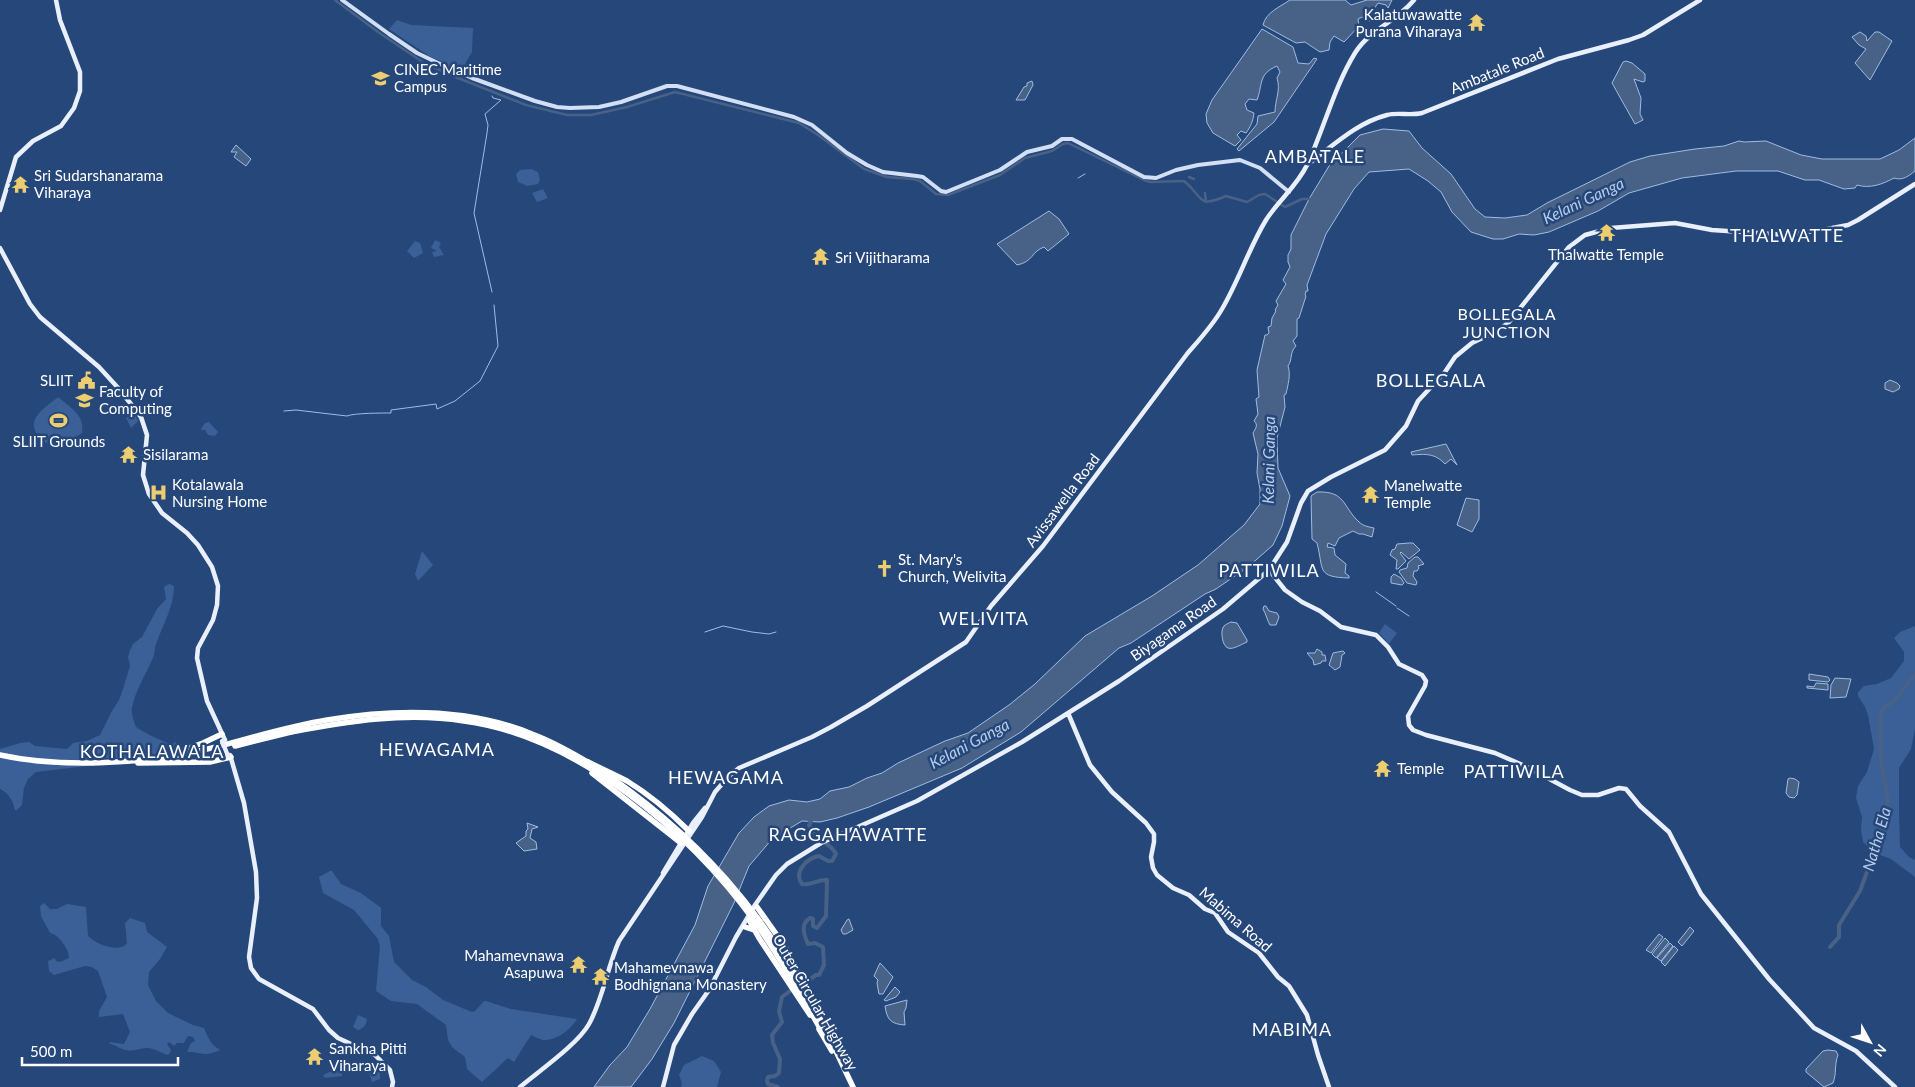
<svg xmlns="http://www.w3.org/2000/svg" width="1915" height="1087" font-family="Lato,sans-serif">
<rect width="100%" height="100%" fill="#26477a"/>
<path fill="#3a6097" d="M397,20L411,25L473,28L472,52L466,62L465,72L429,56L389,29Z
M531,169L538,172L540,180L538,184L527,186L518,182L516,174L520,170Z
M543,189L548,198L537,202L532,193Z
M435,240L441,243L439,247L444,255L434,257L432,252L437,251L431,248Z
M415,241L420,243L423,253L414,258L407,251Z
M58,397C71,408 85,415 82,433C70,441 50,451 39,437C36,433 33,428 34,423C36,412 51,403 58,397Z
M134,413L138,421L131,428L126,418Z
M209,422L218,432L215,436L208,435L205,430H202L201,429L205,423Z
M422,551L433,565L418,581L415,574Z
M169,584L174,586C174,607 163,624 156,644C154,649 155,654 153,658C146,674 135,691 132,708C131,714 134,721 136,727C148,735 159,739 171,745L175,742L182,746L184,750L155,758H98L87,766L36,772L28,779L24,788L22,805L17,810H15C13,801 9,793 0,789V749L20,743L29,742L35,746L67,749L73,743L87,741L100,735L112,711L119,700L124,686L130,666L128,657L130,650L133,644L142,637L157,609L166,599L164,587Z
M1385,624L1397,633L1389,644L1379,633Z
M1915,626V729L1911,749L1899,768V810L1900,847L1909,857L1915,860V877L1891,859L1875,853L1863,842L1861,830L1862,817L1856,798L1858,786L1867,772L1874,749L1868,715L1865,707L1858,696V692L1864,686L1877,684L1891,678L1904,661V652L1894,638L1900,632Z
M330,871H332L341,884L361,893L381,908V926L389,936L394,962L412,980L426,987L443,1000L472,1012L475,1011L484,1001H486L511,1009L577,1019C571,1029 557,1041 543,1040C539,1039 535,1037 531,1035L514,1062L508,1058L482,1082L467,1069L465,1057L452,1047L448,1040L446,1025L417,1004L391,1001L376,991L380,946L378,939L354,910L323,893L319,877Z
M44,903L50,909H57L67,904L86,907L88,936C96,944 119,954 127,943L125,923L130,918L145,923L147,932L167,947L160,959L149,972L148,985L156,1001L168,1013L193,1025L204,1028C208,1038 211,1045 220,1050C204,1058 201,1051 187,1052L191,1043L195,1041L193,1037L188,1036L184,1043H177L174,1046L169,1042L167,1044L171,1050L170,1053L167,1055C160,1052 154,1048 147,1048C139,1048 134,1052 126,1050C120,1049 116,1045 110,1044L109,1042L124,1044L130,1032L123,1014L99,1017V1011L107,997L98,971L92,967L85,966L54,975L49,971L48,961L55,958L56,961L60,962L69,958C69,949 59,935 50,933L41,916L40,906Z
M358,1015L367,1019C367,1024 363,1029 358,1030L353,1027Z
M702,1056L714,1061L721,1072L717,1087H681L682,1083L679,1075L684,1065Z
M339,1063L342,1066V1076L325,1078L323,1075L334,1070Z
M375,1067L380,1072V1079L372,1082L368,1069Z"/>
<path fill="#486186" stroke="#9ebce4" d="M1290,0H1345L1351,5L1367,0H1392L1388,8L1386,5L1378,3L1372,12L1377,19L1369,21L1362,17L1358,19L1359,26L1344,42L1334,36L1330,42L1329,50L1320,52L1305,42L1296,43L1263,25C1266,12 1280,7 1290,0Z
M1262,29L1293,47L1298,63L1309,64L1314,58L1317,59L1274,122L1239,151L1237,149L1257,124L1258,116L1275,112C1275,100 1281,90 1277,78L1280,72L1277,66C1258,74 1263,84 1257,100L1249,99L1245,104L1247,110L1254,113C1253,121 1251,126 1246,133L1241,131L1237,135L1241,140L1235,146L1213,133L1207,123L1206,114L1212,100Z
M1860,32L1866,36L1867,41L1875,32H1879L1892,41L1870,80L1855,63L1866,49L1859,45L1852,37Z
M1626,61L1632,63L1645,74V81L1643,82L1634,79L1641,98L1640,114L1643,120L1635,124L1612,83L1623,62Z
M1032,81L1033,85L1025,100H1016L1024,87L1027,86V83Z
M1383,129L1409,131L1422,148L1451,174L1475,209L1485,217L1505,218L1527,215L1547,203L1630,162L1650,156L1695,149L1724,146L1739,141L1744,142L1766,141L1801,155L1822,159H1880L1899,150L1915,138V171C1909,176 1902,181 1894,178C1883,184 1870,189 1857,185L1855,188L1844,189L1819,180H1805L1778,171H1736L1682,178L1629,193L1598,211L1549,232L1534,235L1519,234L1503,239H1493L1471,232L1452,212L1441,192L1428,181L1409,169L1369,172L1354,189L1326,234L1307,285L1308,291H1306L1305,295L1306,296L1299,318L1297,319V336L1293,341L1296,346C1289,353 1293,359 1288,366C1291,374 1288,385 1286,394L1284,395L1285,407L1277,438L1278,468L1290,496L1282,526L1273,545L1248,567L1216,589L1205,594L1131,643L1119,648L1021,732L962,768L869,807L837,818L820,822L802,821L772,839L749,866L734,903L674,1023L652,1059L631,1087H594L610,1065L627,1047L650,1009L695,925L708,886L739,833L754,817L769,806L789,800L807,802L820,799L830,791L849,787L867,778L882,773L898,763L945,741L968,733L1009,705L1035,684L1085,636L1152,596L1198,565L1244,525L1260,504V489L1257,473L1258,454L1253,433C1255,429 1259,425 1254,421L1258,414L1256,399L1259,397L1257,370L1265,335H1267L1269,333L1268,327L1271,326L1272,318L1276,311L1275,310L1278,305L1276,301L1286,284L1283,280L1290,267L1288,262V255L1291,249V235L1309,199L1329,166L1360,135Z
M236,145L251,159L246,166L234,157L237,152H231Z
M1049,211L1059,219L1069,234L1048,251L1044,247C1032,251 1033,262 1017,265L997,244Z
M1890,380L1897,383L1900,386L1899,389L1893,392L1885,389V383Z
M1446,444L1457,465L1451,459L1445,464C1435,453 1425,454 1412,455L1411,452Z
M1317,492C1346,491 1342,506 1359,522C1363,526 1369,527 1374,528L1372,537L1363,534H1359L1353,531L1339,538L1335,546L1328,543L1327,547L1334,548L1335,555L1346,564L1345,573L1349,576V578C1316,577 1324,570 1317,543L1312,539L1311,496Z
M1466,498L1479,500V519L1472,532L1457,525Z
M1409,543H1413L1420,550L1409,559L1401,552L1400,553L1406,561L1398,569H1396L1397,560L1390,555L1392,550L1395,549L1397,544Z
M1415,557H1418L1424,564L1418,566L1419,568L1417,571H1414L1413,576L1417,582L1416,585L1407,583L1399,572L1400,570L1407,568L1408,563Z
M1394,574L1401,578L1404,583L1402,585L1391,583V577Z
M1264,606H1266L1269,611L1277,613L1279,617L1276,625H1270C1267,620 1266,614 1263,609Z
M1231,622L1237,623L1247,640V642C1242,644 1233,650 1228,648C1222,646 1220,630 1224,626C1226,624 1229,623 1231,622Z
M1317,649L1322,652V655H1325L1326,661H1322L1321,663L1314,665L1313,660L1307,653H1315Z
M1343,651L1345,653L1342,655L1340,667L1335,670L1329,665L1333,653Z
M1809,674L1828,677L1830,680L1828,682L1809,680Z
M1835,678L1851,679L1846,697L1830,698L1831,685Z
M1816,683L1828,684V690L1807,688V686L1814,687Z
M1790,778L1795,779L1799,782L1797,795L1794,798L1789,797L1786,793L1788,779Z
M527,823L538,827L532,829L530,838L536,842L537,849L524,851L516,843L526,836V831L528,829Z
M849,919L853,930L846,934H843L841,930L847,920Z
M1690,927L1694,931L1682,946L1678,942Z
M1659,934L1663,937L1651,953L1646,950Z
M1665,938L1669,942L1656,958L1652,954Z
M1670,943L1673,946L1661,961L1657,958Z
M1674,946L1678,950L1665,966L1661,962Z
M880,963L893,977L883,994H879L877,983L878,980L874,976Z
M895,987L900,992L896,997L886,1001L884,1000Z
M907,1000L906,1008L904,1012L905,1025C891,1024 887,1020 885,1006Z
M1828,1050L1836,1051L1838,1055C1834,1065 1837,1073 1833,1083L1824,1087L1806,1072V1069L1823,1051Z"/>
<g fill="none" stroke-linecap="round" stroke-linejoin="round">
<path stroke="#9ebce4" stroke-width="1" d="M1078,178L1085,174
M492,292L474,213L487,133L488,125L485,114L501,100L493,98L492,96
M284,411L296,410L347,416C354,413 382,413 391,413V410L436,404L437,409L455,401L480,381L498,346L494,305
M1376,592L1396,606
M1397,608L1409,616
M705,632L723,626L752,632L769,634L776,632"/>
<path stroke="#486186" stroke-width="2.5" d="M335,0L378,32L424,63L458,78L526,105L567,115H591L627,107L675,92L799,123L818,135L864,169L887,177L913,179L920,181L936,194L948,195L1000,175L1025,158L1052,151L1063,144L1068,143L1146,181L1151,182L1184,181C1204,197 1196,209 1226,196L1247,202L1259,195L1265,194L1285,207L1302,199H1311
M1189,177L1194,179
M1205,193L1206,202"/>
<path stroke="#486186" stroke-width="4" d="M1830,947L1839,937V925L1860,891L1871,861L1880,837L1888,800L1881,760L1880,715L1884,708L1894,701L1915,674
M803,984L816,975H819L824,965L823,947L815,943L808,944C804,935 800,924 810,918L813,919V926L817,928L826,916L827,880C818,879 811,886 802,884C793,872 807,858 819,856L828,861H832L836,854C832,846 826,844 819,839C815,836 812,830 809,825L811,822L808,818
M778,1087L768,1084L767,1081L768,1077L775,1076L779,1073L780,1059L773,1043L772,1035L782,1022L779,1011L782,997L794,988"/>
<path stroke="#d2dff4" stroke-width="4" d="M342,0L389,34L417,53L438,63L472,78L535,101L557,107L570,108L599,107L621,102L667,86H677L794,117L812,125L847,153L867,165L883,172L917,176L923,177L941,191L946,192L1000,170L1027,152L1052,146L1062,139H1072L1144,177L1156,178L1176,170L1198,165L1240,160L1260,168L1289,192"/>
<path stroke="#e9f0fc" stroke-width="4.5" d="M1308,164C1333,146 1356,123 1387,115C1398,112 1410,116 1422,113L1558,59L1629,40L1643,35L1700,0
M0,210L16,157L33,141L61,126L74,108L80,91V72L60,20L56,0
M0,248L30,304L40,317L99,367L120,390L141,417L147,435L143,475L149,494L162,513L187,533L198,545L212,567L218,586L217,605L213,620L198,648L197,658L207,701L225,740
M1269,570L1285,590L1302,602L1320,611L1341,627L1376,635L1388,647L1399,664L1422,675L1426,681L1425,686L1408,716L1409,725L1413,730L1426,735L1495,753L1525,766L1570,790L1582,795H1598L1619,788L1626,789L1640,806L1669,832L1701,894L1769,979L1814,1028L1856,1051L1895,1087
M1068,713L1090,765L1112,792L1146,823L1154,834V842L1151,857L1153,868L1157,875L1173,888L1189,895L1205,909L1215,913L1228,932L1259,953L1278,977L1289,986L1307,1015L1318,1055L1329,1087
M230,755L244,803L256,872L257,898L249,957L251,968L259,979L313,1009L329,1030L338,1038L375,1055L390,1070L393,1082L392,1087
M663,873L693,823L705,808
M520,1087C539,1071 578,1044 589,1024C603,999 607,968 619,941L702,817L715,792L729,776L739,768L812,737L831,727L867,706L966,642L991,606L1043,546L1187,354C1200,339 1213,325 1222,309C1239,280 1249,248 1266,220C1278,201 1297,186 1307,165C1324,129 1334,87 1355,53C1369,30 1397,21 1414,0
M663,1087L674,1045L692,1014L709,990L736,937L755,905L776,875L787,864L821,843L917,801L1022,742L1119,681L1223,609L1269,570L1287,542L1301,503L1308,491L1331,477L1385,450L1406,426L1418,401L1445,372L1455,357L1472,343L1499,330L1509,322L1569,247L1585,235L1611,228L1675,223L1712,230L1786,235L1827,229L1848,225L1858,220L1915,184"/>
<path stroke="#fff" stroke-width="5.5" d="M235,746L291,732
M183,750L203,743L222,734
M0,755C59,768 140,764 199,751C242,741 284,727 327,720C394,709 469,708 532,734C551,741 569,751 586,761C600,768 614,774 627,781C650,795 670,812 689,831
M138,763L210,762L231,757
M592,773L681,843
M757,907L786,948L814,1003
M749,920L759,938L810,1015
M745,927L754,930
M824,1026L853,1087
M819,1029L832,1051"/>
<path stroke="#e9f0fc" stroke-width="4.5" d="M222,741L228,756"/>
<path stroke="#fff" stroke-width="5.5" d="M291,732C348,721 406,712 464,721C577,736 690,832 755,922C780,957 801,994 822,1032
M588,762C697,832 768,915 826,1030"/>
</g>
<defs>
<symbol id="temple-bare" viewBox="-9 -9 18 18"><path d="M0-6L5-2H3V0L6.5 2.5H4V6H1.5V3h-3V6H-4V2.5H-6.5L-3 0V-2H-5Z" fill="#eccd6f" stroke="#26477a" stroke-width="2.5" paint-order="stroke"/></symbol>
<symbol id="university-bare" viewBox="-9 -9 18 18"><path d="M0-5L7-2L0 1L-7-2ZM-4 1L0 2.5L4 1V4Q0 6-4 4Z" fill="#eccd6f" stroke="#26477a" stroke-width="2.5" paint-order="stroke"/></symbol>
<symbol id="civic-bare" viewBox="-9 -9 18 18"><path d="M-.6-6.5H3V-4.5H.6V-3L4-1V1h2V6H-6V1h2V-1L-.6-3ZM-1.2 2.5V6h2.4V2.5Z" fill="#eccd6f" stroke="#26477a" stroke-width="2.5" paint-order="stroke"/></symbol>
<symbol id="stadium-bare" viewBox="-9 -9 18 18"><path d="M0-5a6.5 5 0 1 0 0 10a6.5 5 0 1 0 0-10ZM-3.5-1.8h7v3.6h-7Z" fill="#eccd6f" stroke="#26477a" stroke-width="2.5" paint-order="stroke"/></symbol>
<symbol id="hospital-bare" viewBox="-9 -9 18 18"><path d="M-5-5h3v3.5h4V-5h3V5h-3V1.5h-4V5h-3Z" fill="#eccd6f" stroke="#26477a" stroke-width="2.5" paint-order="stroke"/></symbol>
<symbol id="church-bare" viewBox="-9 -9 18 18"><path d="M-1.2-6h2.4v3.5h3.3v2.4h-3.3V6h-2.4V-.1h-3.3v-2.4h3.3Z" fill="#eccd6f" stroke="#26477a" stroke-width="2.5" paint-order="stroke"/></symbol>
</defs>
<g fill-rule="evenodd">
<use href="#temple-bare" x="1464" y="10" width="25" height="25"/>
<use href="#university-bare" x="368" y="66" width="25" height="25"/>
<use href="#temple-bare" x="8" y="172" width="25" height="25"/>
<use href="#temple-bare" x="1594" y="220" width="25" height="25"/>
<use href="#temple-bare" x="808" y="244" width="25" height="25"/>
<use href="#civic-bare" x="74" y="368" width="25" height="25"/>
<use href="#university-bare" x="72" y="388" width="25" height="25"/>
<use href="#stadium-bare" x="46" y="408" width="25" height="25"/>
<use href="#temple-bare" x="116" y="442" width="25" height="25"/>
<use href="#hospital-bare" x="146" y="480" width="25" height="25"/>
<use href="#temple-bare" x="1358" y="482" width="25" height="25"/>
<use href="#church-bare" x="872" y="556" width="25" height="25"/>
<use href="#temple-bare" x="1370" y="756" width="25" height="25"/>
<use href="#temple-bare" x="566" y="952" width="25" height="25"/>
<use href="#temple-bare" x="588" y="964" width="25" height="25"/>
<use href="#temple-bare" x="302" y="1044" width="25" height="25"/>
</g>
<g text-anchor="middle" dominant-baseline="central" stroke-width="5" stroke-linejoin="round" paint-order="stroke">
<g font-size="15" fill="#fff" stroke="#26477a" text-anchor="start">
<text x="1462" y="14" text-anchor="end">Kalatuwawatte<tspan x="1462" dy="17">Purana Viharaya</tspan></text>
<text x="394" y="69">CINEC Maritime<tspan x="394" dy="17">Campus</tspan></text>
<text x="34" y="175">Sri Sudarshanarama<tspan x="34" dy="17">Viharaya</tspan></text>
<text x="1606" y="254" text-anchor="middle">Thalwatte Temple</text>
<text x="835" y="257">Sri Vijitharama</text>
<text x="73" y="380" text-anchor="end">SLIIT</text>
<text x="99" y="391">Faculty of<tspan x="99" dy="17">Computing</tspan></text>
<text x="59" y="441" text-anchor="middle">SLIIT Grounds</text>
<text x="143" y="454">Sisilarama</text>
<text x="172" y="484">Kotalawala<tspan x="172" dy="17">Nursing Home</tspan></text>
<text x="1384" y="485">Manelwatte<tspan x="1384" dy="17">Temple</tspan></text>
<text x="898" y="559">St. Mary's<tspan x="898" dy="17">Church, Welivita</tspan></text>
<text x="1397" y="768">Temple</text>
<text x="564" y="955" text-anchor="end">Mahamevnawa<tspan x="564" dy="17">Asapuwa</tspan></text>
<text x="614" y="967">Mahamevnawa<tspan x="614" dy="17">Bodhignana Monastery</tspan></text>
<text x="329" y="1048">Sankha Pitti<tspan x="329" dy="17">Viharaya</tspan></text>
</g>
<g font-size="15" fill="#fff" stroke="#26477a">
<text transform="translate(1497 70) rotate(-22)">Ambatale Road</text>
<text transform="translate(1062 500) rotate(-53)">Avissawella Road</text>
<text transform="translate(1173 628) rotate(-35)">Biyagama Road</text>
<text transform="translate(1236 919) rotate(41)">Mabima Road</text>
<text transform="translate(816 1002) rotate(60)">Outer Circular Highway</text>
</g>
<g font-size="16" font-style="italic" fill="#b5cceb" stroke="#26477a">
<text transform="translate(1583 200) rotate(-25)">Kelani Ganga</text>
<text transform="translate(1268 460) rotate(-89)">Kelani Ganga</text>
<text transform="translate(969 743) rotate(-28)">Kelani Ganga</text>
<text transform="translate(1876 839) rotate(-74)">Natha Ela</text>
</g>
<g font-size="16" letter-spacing="1" fill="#fff" stroke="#26477a">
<text x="1507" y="313">BOLLEGALA<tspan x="1507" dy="18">JUNCTION</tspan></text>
</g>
<g font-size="18" letter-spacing="1" fill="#fff" stroke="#26477a">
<text x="1315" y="156">AMBATALE</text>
<text x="1787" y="235">THALWATTE</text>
<text x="1431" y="380">BOLLEGALA</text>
<text x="1269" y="570">PATTIWILA</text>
<text x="984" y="618">WELIVITA</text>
<text x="437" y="749">HEWAGAMA</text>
<text x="152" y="751">KOTHALAWALA</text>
<text x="1514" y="771">PATTIWILA</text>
<text x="726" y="777">HEWAGAMA</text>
<text x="848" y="834">RAGGAHAWATTE</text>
<text x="1292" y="1029">MABIMA</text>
</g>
</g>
<g transform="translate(1870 1042) rotate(130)" stroke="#26477a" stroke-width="4" paint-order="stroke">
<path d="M0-4L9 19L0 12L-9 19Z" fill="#ffffff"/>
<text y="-8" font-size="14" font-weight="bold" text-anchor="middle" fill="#ffffff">N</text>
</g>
<path d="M22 1057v8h156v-8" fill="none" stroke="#ffffff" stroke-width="2.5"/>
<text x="30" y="1057" font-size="15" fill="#ffffff" stroke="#26477a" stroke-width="4" paint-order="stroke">500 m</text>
</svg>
